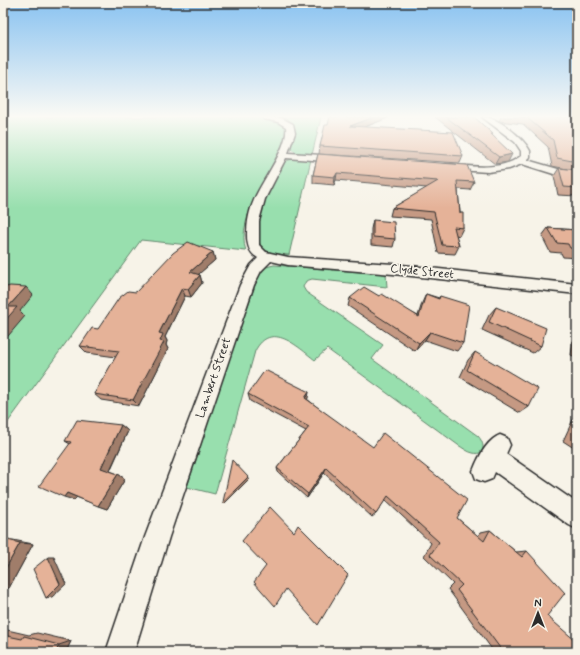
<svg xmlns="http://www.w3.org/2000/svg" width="580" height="655" font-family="Mynerve,sans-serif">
<rect width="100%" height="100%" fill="#f7f3e8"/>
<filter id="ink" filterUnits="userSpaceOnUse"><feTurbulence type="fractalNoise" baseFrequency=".025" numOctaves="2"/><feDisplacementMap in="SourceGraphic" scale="8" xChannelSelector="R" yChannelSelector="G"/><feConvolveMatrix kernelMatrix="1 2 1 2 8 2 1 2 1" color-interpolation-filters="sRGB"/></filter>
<g filter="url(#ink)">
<path fill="#98dfae" stroke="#62856c" d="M3,117H249C261,117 284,117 287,132C277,165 234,217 246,251L141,240L3,429Z
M279,117H321L312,155L298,153L291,149C289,133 306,123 279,117Z
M299,159H311L289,255C280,254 268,254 262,247C249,233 272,175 284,163C288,159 294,159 299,159Z
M274,265L386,274L387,287L312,279L306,281L303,287L306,292L383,345L372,359L478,436C484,442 487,456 473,453C468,452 463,448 458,445L327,349L315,360C298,347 271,320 255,351L215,494L187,487L225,371L258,277L266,267Z"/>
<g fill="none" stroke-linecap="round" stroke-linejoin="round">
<defs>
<path id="minor" d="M263,117L281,118L293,124L295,133L288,153L339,156L344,159L339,162L286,158L265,199L259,221V245L266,252L288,257L393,264L577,284V294L393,274L288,265L271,261L261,271L254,285L169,537L134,652H106L145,537L240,285L251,265L258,258C249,253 247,245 247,235C247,223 249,211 254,200C262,180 289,147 286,127L278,122L264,119Z
M482,117C496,115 524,138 530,151V157L527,160L558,169L577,171V177L557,175L522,164L509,169L488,172L443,169L441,167L443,165L446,164C470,166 500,172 521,156V151L515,142Z
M500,435L507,438L510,445L506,454L577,503V529L569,525L495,472L492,479L484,482L476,479L473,471C478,458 487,440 500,435Z"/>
</defs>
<use href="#minor" stroke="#2b2b2b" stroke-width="3"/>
<use href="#minor" fill="#f7f3e8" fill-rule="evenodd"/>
</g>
<path fill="#c59983" stroke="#2b2b2b" d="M330,117H390L365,127L463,156L460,163L319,154L320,146L328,125Z
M435,117H474L493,134L492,135L508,162L495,164Z
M501,117H577V196L558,195L554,176L559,168L567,169L552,166L548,147L523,124L499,121Z
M318,154L474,182L470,190L458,189L460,213L463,228L459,236L456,235L459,246L455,254L438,253L431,219L390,216L392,208L427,188L336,180L334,185L313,183V175Z
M373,220L395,239L393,247L371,245V229Z
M548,228L577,230V258L563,257L561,253L550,252L542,236Z
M213,252L215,260L198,274L200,275L202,283L191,297L185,296L165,337L167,341L166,345L168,349L139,406L101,400L94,394L116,357L87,353L80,346L98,329L136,292Z
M426,294L439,298L440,296L463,343L457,351L425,340L415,351L348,306L350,298L379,296L418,316L422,303Z
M496,307L541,346L533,353L482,330L489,315Z
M577,337V358L571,355L573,341Z
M475,352L529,407L520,413L460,377L468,360Z
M248,394L308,398L307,399L457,518L478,536L481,532L490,530L516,552L527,551L547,616L577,652H494L448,589L453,584L424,556L431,543L385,500L376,514L372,517L324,473L307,498L278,472L277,468L306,431L250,401Z
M577,402V450L563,441L576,413L573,411Z
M121,425L128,431L110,471L118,474L125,479L107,509L76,497L74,500L70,444L65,441Z
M3,538L33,544L9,588H3Z
M3,629L29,635L37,633L71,641L66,652H3Z"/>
<path fill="#a07d6a" stroke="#2b2b2b" d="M374,117H390L349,133L350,126Z
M512,154L508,162L495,164L499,157Z
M337,173L336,180L334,185L335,177Z
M213,252L215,260L192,280L190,272Z
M200,275L202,283L191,297L188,289Z
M26,287L33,295L20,311L25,316L3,342V323L8,307Z
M182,288L185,296L165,337L167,341L166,345L168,349L139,406L133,400L160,341L159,333Z
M430,332L425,340L415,351L419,343Z
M309,392L308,398L305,405V398Z
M121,425L128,431L109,472L101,468Z
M326,468L324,473L307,498L308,494Z
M118,474L125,479L107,509L98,506Z
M248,477L249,479L224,504L223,502Z
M67,493L77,497L74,500L64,497Z
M20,543L33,544L9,588H3V573Z
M48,557H54L66,584L52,597L46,598Z
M71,641L66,652H56L59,645Z"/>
<path fill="#e5b298" stroke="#2b2b2b" d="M330,117H374L350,126L453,132L463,156L320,146L325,125H328Z
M446,117H474L493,134H491L512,154L499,157Z
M522,117H577V162L557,158L553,140L526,117Z
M318,154L467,165L474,182L457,181L460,213H463V228L454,227L459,246L442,245L434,212L392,208L438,181L337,173L335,177L313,175Z
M559,168L577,170V188L564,187Z
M373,220L394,222L395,239L373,237Z
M548,228L577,230V249L570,248L568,244L557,243Z
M188,242L213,252L190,272L200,275L188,289L182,288L159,333L163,334L160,341L164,342L133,400L94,394L119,351L80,346L92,328L98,329L119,298L128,291L136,292L173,253Z
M10,286L26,287L8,307H17L3,323V288Z
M364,287L379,296L382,294L419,317L426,294L439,299L440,296L469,305L463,343L430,332L419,343L350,298Z
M496,307L546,328L541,346L489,322Z
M475,352L538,389L529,407L467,370Z
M265,370L309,392L305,398L373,447L383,433L467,500L457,518L484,541L490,530L522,557L527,551L565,593L547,616L577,642V652H503L457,590L462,585L430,555L439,542L388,496L376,514L326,468L308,494L277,468L309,427L248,394Z
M77,420L121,425L101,468L118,474L98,506L67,493L64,497L39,486L71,442L65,441Z
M577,429V437L574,435Z
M232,460L248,477L223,502Z
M270,507L294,532L298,525L348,575L318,625L286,589L275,606L254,582L266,566L242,541Z
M3,539L20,543L3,573Z
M48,557L60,584L46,598L33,569Z
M3,635L22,639L24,636L59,645L56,652H3Z"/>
</g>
<linearGradient id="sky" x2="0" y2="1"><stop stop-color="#8ac3f1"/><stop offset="0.56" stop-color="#fbfaf5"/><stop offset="1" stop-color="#fbfaf5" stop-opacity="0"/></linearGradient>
<rect width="580" height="208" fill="url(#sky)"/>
<g text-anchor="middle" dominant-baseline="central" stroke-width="3.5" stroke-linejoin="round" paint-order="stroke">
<g font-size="12" fill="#2b2b2b" stroke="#f7f3e8">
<text transform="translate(422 272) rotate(6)">Clyde Street</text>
<text transform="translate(214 378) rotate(-71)">Lambert Street</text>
</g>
</g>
<rect width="580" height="655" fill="none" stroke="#f7f3e8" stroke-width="16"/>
<rect x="8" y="8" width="564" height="639" fill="none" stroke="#2b2b2b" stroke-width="1.5" filter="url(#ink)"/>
<g transform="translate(538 613)" stroke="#f7f3e8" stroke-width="3" paint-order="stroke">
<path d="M0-3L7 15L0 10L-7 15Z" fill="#2b2b2b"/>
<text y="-6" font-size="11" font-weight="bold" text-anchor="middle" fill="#2b2b2b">N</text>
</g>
</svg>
